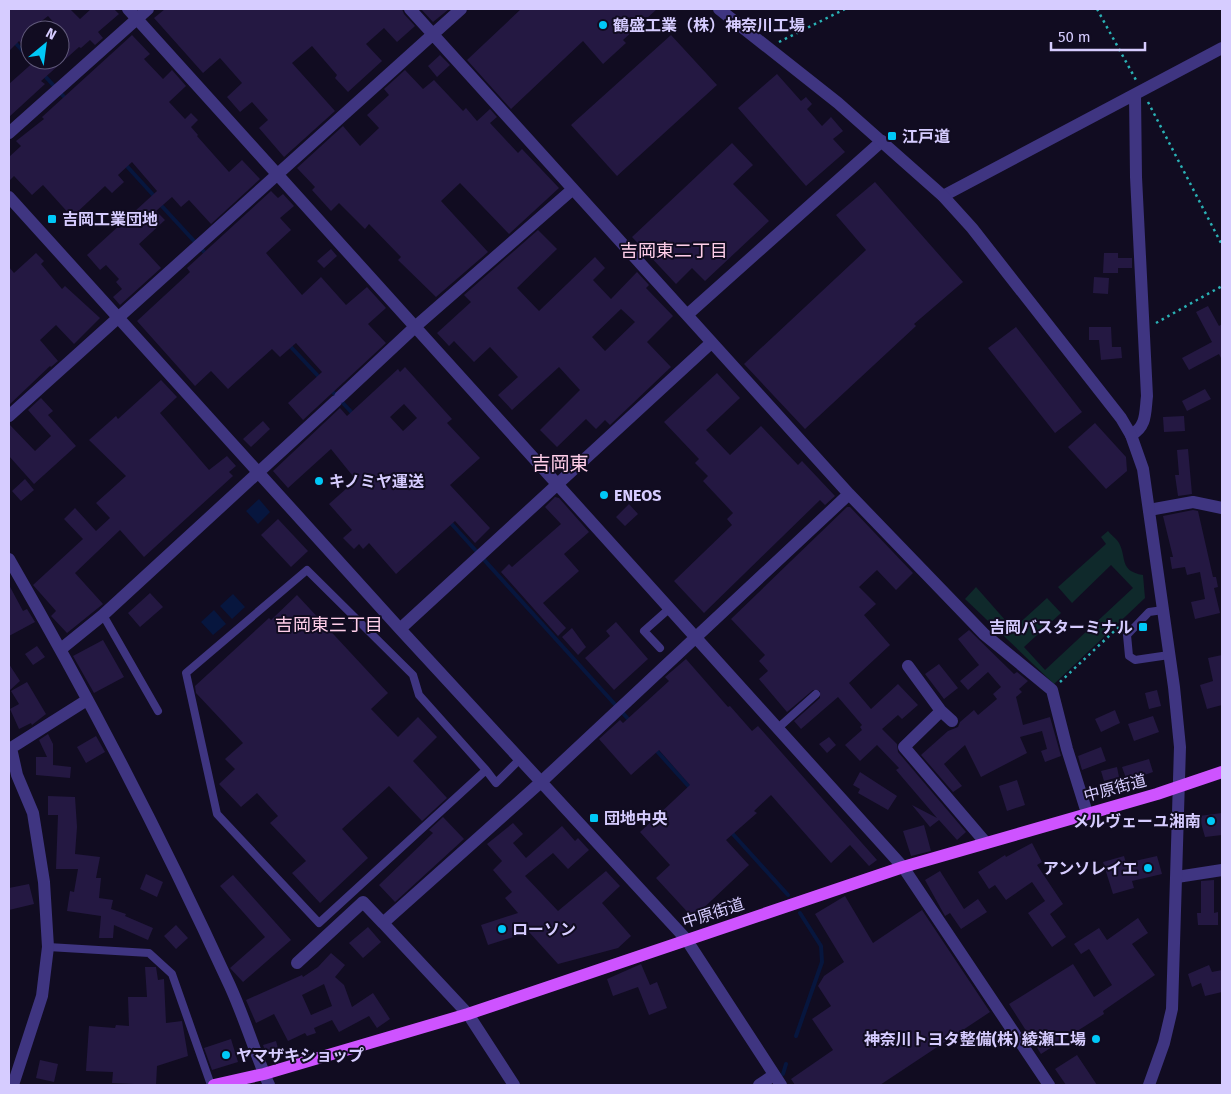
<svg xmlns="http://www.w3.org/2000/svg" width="1231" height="1094" font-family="'Fira Sans','Noto Sans JP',sans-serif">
<rect width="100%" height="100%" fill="#110c21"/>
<path fill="#0f292b" d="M1108,531C1111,535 1117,539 1119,543C1127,558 1119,571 1143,575L1145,598L1054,684L965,599L976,587L1013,629L1047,598L1061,613L1024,647L1045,670L1133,588L1111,565L1072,603L1058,587L1106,544L1101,537Z"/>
<path fill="#07163e" d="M259,499L270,512L258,524L246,511Z
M233,594L245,607L232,619L220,606Z
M214,610L226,624L213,635L201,622Z"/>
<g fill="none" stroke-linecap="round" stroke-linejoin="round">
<path stroke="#07163e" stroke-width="4" d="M9,36L30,59
M44,75L66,99
M124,163L155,197
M159,203L207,255
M289,345L320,378
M330,389L354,415
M449,521L630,721
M655,749L692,790
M731,832L788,895
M796,1036L822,962L821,946L800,913
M783,1074L786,1064"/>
</g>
<path fill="#241842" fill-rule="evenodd" d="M9,9H70L80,19L91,9H114L119,14L98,32L103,38L95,45L90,40L81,48L79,47L41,81L45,84L9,117V84L36,60H60V38L64,34L48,16L30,30V53L19,41L9,51Z
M165,9H402L404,14L415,26L397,42L384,28L366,44L382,61L348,92L335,78L337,75L312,46L292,63L335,111L284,157L259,128L268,120L252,102L240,112L227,97L242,83L220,58L203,73L154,18Z
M421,9H449L433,22Z
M521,9H657L623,40L626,43L603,64L583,41L511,109L467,60Z
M132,35L150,54L144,59L163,79L172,70L186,86L169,102L185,119L191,113L198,120L191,127L198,135L197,136L229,172L242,160L260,179L211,224L189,200L181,207L172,197L156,211L165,220L139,244L161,268L120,305L113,297L122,289L116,282L119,279L106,265L100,270L87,255L157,191L132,162L118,175L124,182L112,193L105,186L72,217L43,185L32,195L14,176L9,181V157L21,146L16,141L44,119L42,117Z
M671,35L717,85L617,176L571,125Z
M440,55L450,65L437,77L428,66Z
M405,70L423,89L434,80L463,111L466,108L477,121L490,109L497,117L490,123L518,153L522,149L559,188L509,234L460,183L441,201L488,252L436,297L398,260L401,257L369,224L365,229L339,203L331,211L312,190L315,187L297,168L343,126L360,146L379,128L367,115L389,95L384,89Z
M777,74L801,101L806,97L812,104L807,109L822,126L831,117L843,131L833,139L845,152L806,186L738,108Z
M732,143L753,165L733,184L769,221L705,281L692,268L676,284L632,237Z
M875,182L963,282L914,324L916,326L805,429L744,364L866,250L836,215Z
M271,191L278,198L283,194L294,206L280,218L291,230L266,253L302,295L321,277L346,305L367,287L386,308L368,324L386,343L303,420L288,403L322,372L296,343L280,357L272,349L228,389L211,371L195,386L137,321L190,272L187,268Z
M538,230L557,249L517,288L539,311L595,257L605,268L593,280L611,299L637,272L649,285L646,288L673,316L647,342L671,367L610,425L605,420L596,429L586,419L557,447L540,430L580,390L559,367L512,410L498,395L518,377L490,347L474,362L454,341L449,346L437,333L471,302L464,295ZM621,309L635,322L605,351L592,337Z
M331,249L337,256L324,268L317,261Z
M36,253L44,261L41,264L62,289L65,286L100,318L74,344L56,325L40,340L58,361L51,367L50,366L9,405V267L14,273Z
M1104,253H1118V258H1132V268H1118V273H1103Z
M1094,277L1109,278L1108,294L1093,293Z
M1208,306L1219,326L1222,324V360L1219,354L1189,370L1182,358L1212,342L1196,312Z
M1016,327L1082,412L1055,433L988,348Z
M1089,327H1111L1112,347H1121L1122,358L1101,360L1099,340H1089Z
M405,367L452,419L447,423L480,458L450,485L490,528L475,543L455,521L396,574L369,543L363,549L359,544L354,549L343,538L352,530L329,504L356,480L331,449L288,488L273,471L340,408L347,416L398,369L400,372ZM404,404L417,418L403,431L390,417Z
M717,373L740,398L706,430L730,455L761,426L798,465L802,461L835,496L825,505L820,500L704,613L674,581L732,525L727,519L733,513L703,481L708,476L695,463L699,459L664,422Z
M161,380L177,397L160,413L209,470L227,456L236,466L229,472L233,476L144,557L120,530L75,573L103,604L67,633L51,616L56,611L33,585L83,539L64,519L75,508L96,531L110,518L96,503L126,476L89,440L116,416L118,419Z
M1205,389L1211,399L1187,411L1182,401Z
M41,398L53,411L48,415L76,446L34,484L9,456V424L35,451L51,436L28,410Z
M1184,416L1185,431L1164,432L1163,417Z
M263,421L270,429L251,447L243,439Z
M1095,423L1126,457L1127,471L1106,489L1068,447Z
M1188,449L1192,494L1178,496L1175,475H1179L1177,450Z
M25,479L34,490L21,501L12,491Z
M555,497L559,498L589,532L564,554L579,571L543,603L566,628L558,636L501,572L509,564L512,567L561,524L545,507Z
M629,504L638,514L625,526L616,517Z
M847,507H850L913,573L896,590L877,570L859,587L876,604L864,615L890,645L849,683L871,709L898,684L918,705L902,719L898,715L882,729L897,744L898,752L966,832L957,840L939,820L930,827L912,805L937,818L896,770L899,768L877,745L860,761L845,745L862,730L860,727L862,725L838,697L801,729L794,721L820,698V691L813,690L787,712L759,679L768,671L759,661L765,655L731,619Z
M1193,510L1198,511L1213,577H1216L1218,587L1214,588L1220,613L1195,619L1191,602L1205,599L1200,572L1187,575L1185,567L1172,569L1170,557H1173L1163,516Z
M278,519L308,551L291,567L261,535Z
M9,585L23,611L27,609L35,622L9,636Z
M150,593L163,607L140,627L128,613Z
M297,595L388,693L371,709L398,737L418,717L437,737L413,761L447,798L422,821L389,786L342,829L368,858L320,903L292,873L306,861L270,823L278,816L257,793L241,807L219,784L235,769L225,759L243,743L196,693L195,686L269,618L271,620Z
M616,622L648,659L614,690L585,658L610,636L606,631Z
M572,628L586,647L578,655L562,637Z
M969,630L1014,674L1017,672L1028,681L1019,689L1022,692L1016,697L1023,725L1050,717L1061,756L1045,762L1041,751L1047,749L1042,731L1020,737L1027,753L981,777L965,745L944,764L962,786L953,792L921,755L948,731L958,727L960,722L974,710L978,715L997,699L993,694L1001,687L988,672L968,690L960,681L979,665L958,639Z
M103,640L124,677L94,693L73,656Z
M37,646L45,657L33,665L25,654Z
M1222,655V705L1207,709L1200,685L1213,681L1208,658Z
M686,659L728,707L730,706L752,731L758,726L877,860L869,866L850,845L831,863L771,795L754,811L757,813L726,840L749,865L693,918L656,878L670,865L640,832L690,785L659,750L631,775L599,739L620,720L623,723L669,681L665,677Z
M9,664L20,681L9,691Z
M939,664L958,688L944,699L925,674Z
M27,682L46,714L32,725L31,723L19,729L10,709L19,704L11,691Z
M1157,690L1161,706L1149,709L1145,693Z
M1115,710L1120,723L1101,732L1095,719Z
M1153,716L1159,732L1134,741L1128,724Z
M48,734L53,744V765L71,767L70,778L36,775V757H47L39,740Z
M96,736L105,752L86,763L77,747Z
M829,737L836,745L827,753L819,744Z
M1101,747L1106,761L1082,770L1078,756Z
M1149,759L1153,772L1127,781L1122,767Z
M1117,767L1119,777L1104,781L1101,771Z
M860,772L897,796L888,810L858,793L860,789L853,785Z
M1017,780L1025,805L1007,811L999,786Z
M48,796L75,797L77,827L75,854L100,857L96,878H101L99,898L113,900L111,909L126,914L125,916L153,928L148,940L114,925L113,938H99L101,916L67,911L70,891L74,892L78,869H56L58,815H48Z
M1222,813V835L1205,837L1199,816Z
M443,817L464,839L395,902L379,885L433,833L429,830Z
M513,823L523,834L513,843L526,858L562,826L575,841L578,838L589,850L568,869L553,853L525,876L558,911L606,871L620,886L602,903L631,936L618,948L558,964L529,932L488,945L481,925L518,913L505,898L512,892L493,870L502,861L487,844Z
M924,825L931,851L911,856L903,831Z
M1032,843L1042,862L1037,865L1063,904L1050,914L1066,937L1052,947L1028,913L1045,901L1032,882L1006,900L995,885L989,889L978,872L1005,855L1006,857Z
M1124,856L1126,863L1157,856L1162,874L1132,881L1134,888L1113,894L1103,862Z
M940,871L964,909L978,899L987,912L961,929L950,913L945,916L925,880Z
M146,874L163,882L157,897L140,889Z
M233,875L291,940L243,982L230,968L265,937L220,886Z
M1214,880V913L1218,912V925H1198L1197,913H1201V881Z
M29,884L34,904L9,910V888Z
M845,896L873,943L922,910L990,1012L880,1085H795L791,1079L833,1050L812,1019L831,1006L818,986L824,976L844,962L815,914Z
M1138,918L1148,933L1132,944L1155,975L1103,1011L1104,1014L1041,1054L1009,1004L1073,964L1094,997L1112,985L1089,949L1081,954L1074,944L1099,928L1107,940Z
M176,925L188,938L176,949L164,936Z
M368,927L381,942L363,958L349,943Z
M331,953L345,965L335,977L344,985L352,1007L373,993L390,1019L377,1028L369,1016L339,1032L332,1020L314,1028L316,1033L307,1036L305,1033L288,1041L274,1014L256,1023L246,1000L302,975L303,977L318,967ZM324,984L332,1006L311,1015L302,995Z
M641,964L650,985L657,982L667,1008L649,1015L638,987L613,996L607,979Z
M1209,965L1212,972L1222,970V992L1205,996L1201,983L1192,987L1188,974Z
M145,967H156L158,980L164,979L166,1023L182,1021L188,1056L157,1066L156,1085L112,1083L113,1072L86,1071L89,1026L115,1028L116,1025L129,1026L128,997H147Z
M231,1039L238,1062L212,1070L204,1048Z
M276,1041L279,1052L267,1056L263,1045Z
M1077,1055L1097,1085H1066L1055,1069Z
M40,1060L58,1064L54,1082L36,1078Z"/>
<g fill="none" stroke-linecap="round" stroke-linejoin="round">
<path stroke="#2ab1b5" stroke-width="2.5" stroke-dasharray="2.5 4" stroke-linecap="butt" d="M1097,9L1136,80
M779,42L845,9
M1148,102L1222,245
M1156,323L1222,286
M1060,682L1125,621"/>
<path stroke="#3f3581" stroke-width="8" d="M307,570L413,675L419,695L486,770L319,923L217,814L186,673Z
M1163,610L1149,612L1127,635L1129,656L1135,660L1169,655
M103,615L158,711
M660,648L644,631L670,608
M778,728L816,694
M486,770L496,783L520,759
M48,947L149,953L172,974L211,1085"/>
<path stroke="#3f3581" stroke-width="12" d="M128,9L903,867L1049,1085
M410,9L849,494L984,634L1052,690L1067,749L1087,813
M9,133L148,9
M943,196L1222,48
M9,197L400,629L686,939
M687,315L882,141
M340,397L416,326L573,189
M9,416L461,9
M1131,435C1147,427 1145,412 1147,396L1136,177L1135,95
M1149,510L1193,502L1222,508
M9,559C89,697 163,840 230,986C245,1019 255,1053 269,1085
M400,629L711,343
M61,649L103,615L336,401
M908,666L941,711L952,721
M941,711L904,747L986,843
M1177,877L1222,870
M297,963L363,902L383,923
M13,1085L42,996L48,947L44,882L33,813L17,775L11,748L87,700
M514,1085L468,1014L383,923L541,782L849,494
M759,1085L774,1075"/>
<path stroke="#3f3581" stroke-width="12" d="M719,9L838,103L943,196L972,228L1121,418L1131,435L1143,469L1174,687L1180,747L1172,1009L1164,1043L1149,1085
M686,939L781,1085"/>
<path stroke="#ce53ff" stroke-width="12" d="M214,1085L264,1074L468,1014L903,867L1157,794L1222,772"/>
</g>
<g fill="#00c8f7" stroke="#110c21" stroke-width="2">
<circle cx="603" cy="25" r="5"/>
<rect x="887" y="131" width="10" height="10" rx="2.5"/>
<rect x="47" y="214" width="10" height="10" rx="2.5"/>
<circle cx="319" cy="481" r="5"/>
<circle cx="604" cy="495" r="5"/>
<rect x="1138" y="622" width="10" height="10" rx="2.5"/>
<rect x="589" y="813" width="10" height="10" rx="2.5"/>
<circle cx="1211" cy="821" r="5"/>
<circle cx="1148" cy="868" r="5"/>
<circle cx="502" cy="929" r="5"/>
<circle cx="1096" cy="1039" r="5"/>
<circle cx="226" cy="1055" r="5"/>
</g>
<g text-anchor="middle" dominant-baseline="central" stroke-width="4" stroke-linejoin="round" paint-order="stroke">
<g font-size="16" font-weight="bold" fill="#d6ccff" stroke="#110c21" text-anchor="start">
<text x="613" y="25">鶴盛工業（株）神奈川工場</text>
<text x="902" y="136">江戸道</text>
<text x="62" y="219">吉岡工業団地</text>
<text x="329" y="481">キノミヤ運送</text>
<text x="614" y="495">ENEOS</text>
<text x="1133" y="627" text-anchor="end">吉岡バスターミナル</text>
<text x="604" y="818">団地中央</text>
<text x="1201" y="821" text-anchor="end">メルヴェーユ湘南</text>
<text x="1138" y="868" text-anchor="end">アンソレイエ</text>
<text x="512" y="929">ローソン</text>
<text x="1086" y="1039" text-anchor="end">神奈川トヨタ整備(株) 綾瀬工場</text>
<text x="236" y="1055">ヤマザキショップ</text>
</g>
<g font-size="16" fill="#d6ccff" stroke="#110c21">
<text transform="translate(1115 788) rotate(-15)">中原街道</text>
<text transform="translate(713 913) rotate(-18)">中原街道</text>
</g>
<g font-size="18" fill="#ffcee9" stroke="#110c21">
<text x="674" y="251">吉岡東二丁目</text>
<text x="329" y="625">吉岡東三丁目</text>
</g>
<g font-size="19" fill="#ffcee9" stroke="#110c21">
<text x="560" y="463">吉岡東</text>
</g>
</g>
<rect width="1231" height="1094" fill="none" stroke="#d6ccff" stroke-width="20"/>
<g transform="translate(45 45) rotate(29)"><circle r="24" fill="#110c21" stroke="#60597a"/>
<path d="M0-4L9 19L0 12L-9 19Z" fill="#00c8f7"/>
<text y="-8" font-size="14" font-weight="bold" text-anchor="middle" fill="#d6ccff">N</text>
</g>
<path d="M1051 42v8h94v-8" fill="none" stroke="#d6ccff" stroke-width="2.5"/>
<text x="1058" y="42" font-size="15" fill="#d6ccff" stroke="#110c21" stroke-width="4" paint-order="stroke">50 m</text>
</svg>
